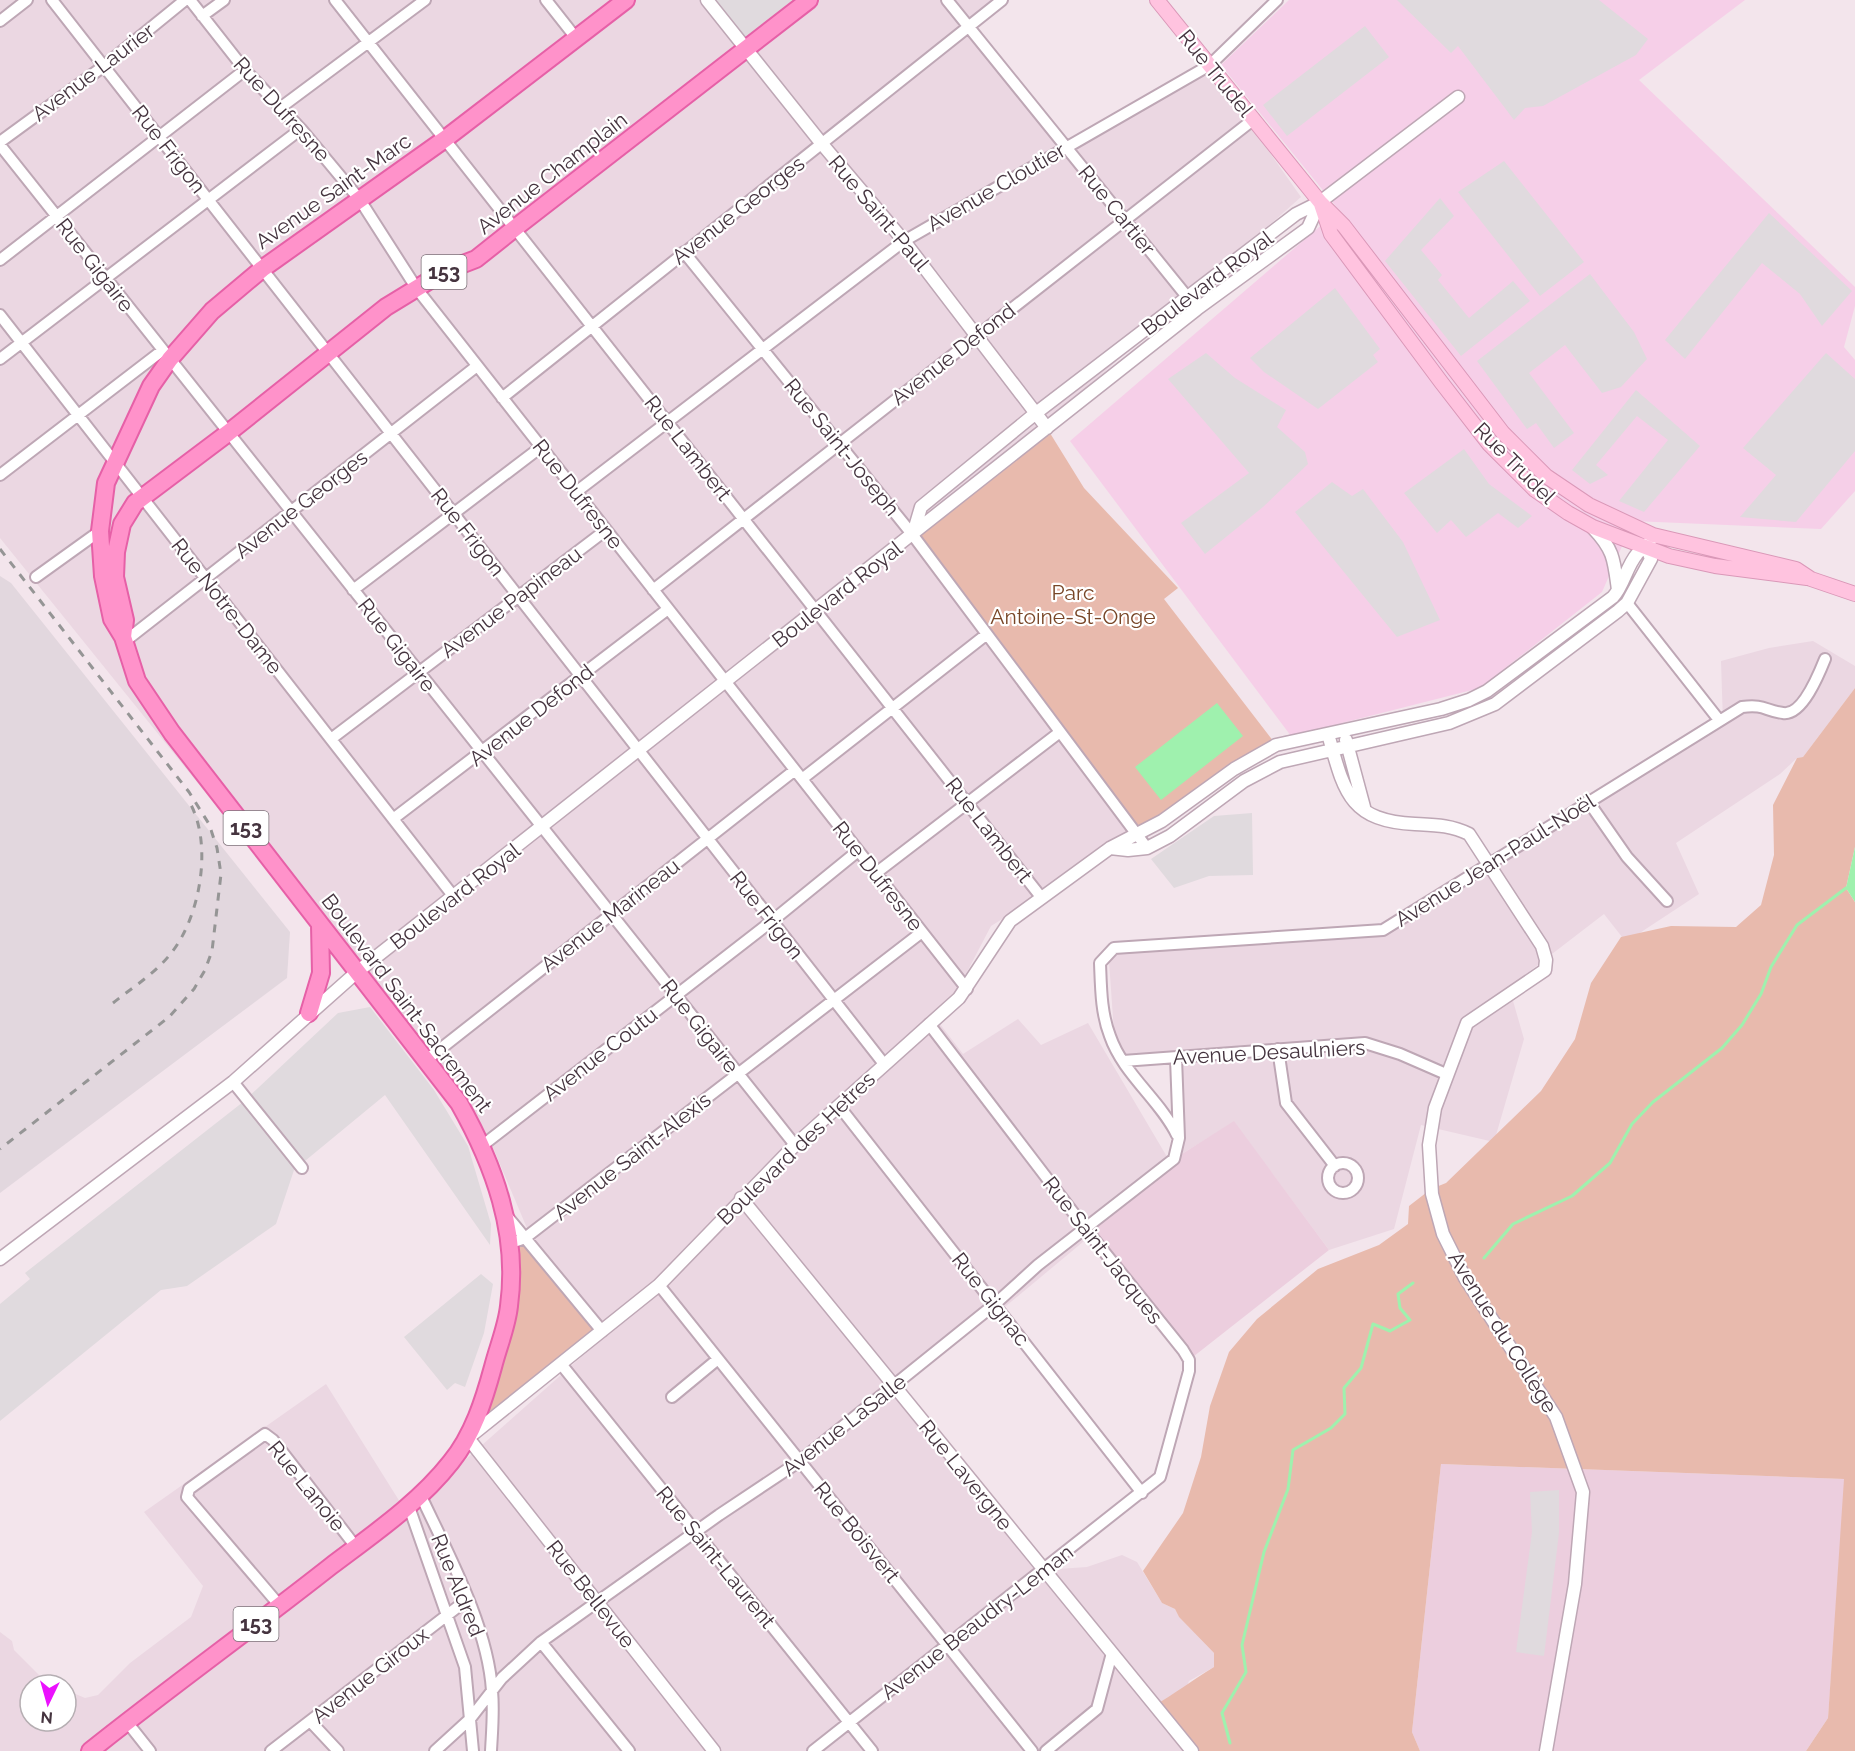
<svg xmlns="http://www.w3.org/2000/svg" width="1855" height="1751" font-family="Raleway,sans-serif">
<rect width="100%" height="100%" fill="#f3e5ec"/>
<path fill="#ebd7e2" d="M0,0H996L970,21L1074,149L1209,71L1249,123L1301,197L1045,425L1137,835L991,926L957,991L933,1015L963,1054L1018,1019L1041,1045L1088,1023L1173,1167L1006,1306L897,1379L1043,1570L1087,1567L1122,1555L1137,1562L1162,1603L1175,1609L1179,1617L1214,1653V1667L1189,1681L1186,1688L1153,1706L1188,1751H0V1632L12,1641L14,1650L46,1682L54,1685H30V1721H66V1690L85,1698L98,1695L130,1663L191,1617L203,1586L144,1512L326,1384L405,1510L438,1484L605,1336L532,1240L494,1150L0,538Z
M1813,641L1855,666V688L1803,757L1797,758L1780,774L1676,843L1699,894L1626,942L1604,914L1509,987L1524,1039L1494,1142L1421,1125L1394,1229L1329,1250L1234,1122L1180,1155V1053L1127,1060L1114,1032L1109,961L1115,954L1378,936L1395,930L1597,800L1723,723L1721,661L1769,648Z"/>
<path fill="#f6cfe8" d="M1289,0H1745L1639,80L1855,287V306L1844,347L1855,360V491L1821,529L1633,521L1602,592L1480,688L1291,736L1070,441L1339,210L1221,65Z"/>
<path fill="#e2d7de" d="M0,576L11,583L290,932L287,978L0,1193Z"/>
<path fill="#eccede" d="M1234,1121L1329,1250L1189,1360L1085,1228L1174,1159Z
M1441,1464L1845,1479L1828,1718L1806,1751H1420L1412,1732Z"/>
<path fill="#e8baad" d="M1045,425L1084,488L1178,588L1164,599L1274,742L1137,835L912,534Z
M1855,688V847L1846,888L1855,902V1751H1806L1828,1718L1844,1479L1441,1464L1412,1732L1420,1751H1188L1153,1706C1175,1694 1192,1680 1214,1667V1653L1179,1617L1175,1609L1162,1603L1143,1571L1183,1513L1201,1457L1210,1406L1229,1352L1257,1319L1318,1269L1379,1245L1408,1224L1409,1206L1431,1189L1446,1183L1541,1091L1575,1039L1591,983L1621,937L1671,926L1736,927L1761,905L1774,855L1773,805L1797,758L1803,757Z
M525,1238L602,1331L468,1438L489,1384L511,1243Z"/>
<path fill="#e0dade" d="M707,0H809L747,50Z
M1397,0H1599L1648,39L1636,55L1543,106L1525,108L1514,120L1458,46L1451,53Z
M1365,26L1389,57L1287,136L1263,105Z
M1504,161L1584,262L1540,296L1458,192Z
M1440,198L1454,216L1421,250L1442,275L1438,280L1469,318L1513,281L1530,301L1461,356L1385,261Z
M1769,213L1852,291L1822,326L1800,294L1762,263L1685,359L1665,340Z
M1590,274L1634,332L1647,359L1621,387L1602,393L1565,345L1529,373L1574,433L1554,448L1536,423L1527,429L1477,361Z
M1335,288L1380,349L1373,355L1378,362L1318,409L1264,372L1250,358Z
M1206,353L1235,378L1286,410L1277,427L1305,452L1308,464L1263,507L1205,554L1181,523L1249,473L1168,379Z
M1826,353L1855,379V451L1796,522L1740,517L1776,475L1743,448Z
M1636,390L1700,446L1644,512L1619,501L1668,440L1637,416L1596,465L1608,475L1590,484L1572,470Z
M1464,449L1489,484L1532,516L1518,528L1498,513L1466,537L1451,520L1437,533L1404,493Z
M1332,482L1352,496L1363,489L1403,542L1440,620L1397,637L1295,512Z
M1252,813L1253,875L1209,876L1174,888L1151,859L1214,816Z
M370,1007L434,1090L468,1146L491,1224L490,1245L385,1095L294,1170L276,1224L187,1286L161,1290L0,1421V1304L30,1279L25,1273L243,1102L338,1013Z
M481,1274L493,1284L484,1333L465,1387L455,1383L447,1390L404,1337Z
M1559,1490V1533L1544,1656L1516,1652L1532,1532L1530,1492Z"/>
<path fill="#9ff1ae" d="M1217,703L1243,736L1161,800L1135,767Z
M1855,847V902L1846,888Z"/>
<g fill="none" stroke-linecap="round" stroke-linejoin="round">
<path stroke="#9ff1ae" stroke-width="3" d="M1484,1258L1513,1224L1572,1196L1610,1163L1632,1124L1653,1102L1722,1048L1742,1025L1761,994L1771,967L1797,925L1846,888L1855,889
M1230,1743L1222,1713L1246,1672L1242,1645L1264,1552L1288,1489L1293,1450L1331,1428L1345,1414L1344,1388L1361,1368L1373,1324L1390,1331L1410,1320L1400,1308L1398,1294L1413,1283"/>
<defs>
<path id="minor" d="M52,0L884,1064
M190,0L245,70L301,129L360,200L417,289L967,989
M335,0L1041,897
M546,0L576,38
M947,0L1197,309
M202,16L224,0
M0,21L27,0
M280,108L425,0
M0,142L104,66L185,0
M0,145L795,1145
M684,252L912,534L1147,848
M0,260L245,70
M0,315L454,897
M0,359L301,129
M502,398L1002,0
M0,475L163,350
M576,492L904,241L1210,65L1277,0
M36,577L100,531
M353,590L541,447
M653,590L1254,119
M1627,603L1719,720
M124,642L477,366
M331,739L606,530
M802,779L987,634
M1588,801L1627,857L1667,901
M393,819L668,609
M876,873L1060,732
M1278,1049L1286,1103L1335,1166
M425,1061L795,770
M1123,1061L1365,1043L1400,1054L1446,1074
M233,1082L302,1168
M839,1106L1142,1493
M1177,1135C1160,1100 1123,1074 1110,1036C1101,1013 1101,988 1100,963L1114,948L1383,930L1742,707C1765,704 1765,711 1783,713C1802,716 1819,674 1825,659
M483,1145L772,921L858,851
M1328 1178a15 15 0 1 1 30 0a15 15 0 1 1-30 0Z
M506,1215L602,1331
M511,1243L525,1238L922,932
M659,1285L1032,1751
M561,1364L872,1751
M672,1397L718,1359
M420,1494C447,1552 488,1626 492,1691C494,1711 492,1731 491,1751
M408,1504L465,1667L473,1751
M280,1606L187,1497L189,1489L265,1434L273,1440L356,1547
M541,1642L629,1751
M310,1721L338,1751
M127,1722L150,1751
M271,1751L468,1599
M435,1751L470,1719L502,1678L541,1642L719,1515L800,1461L995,1304L1038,1265L1174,1159L1179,1138L1176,1058
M813,1751L1160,1477L1189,1371V1360L1183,1350L1085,1228L929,1024
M1046,1751L1097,1709L1112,1653"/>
<path id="tertiary" d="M707,0L822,144L904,241L1047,428
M1593,528C1614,550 1614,560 1618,590
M913,534L921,507L1036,413L1296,214L1320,202L1458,97
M1328,734C1344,790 1348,821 1415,824C1435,825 1451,825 1469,834L1542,946L1546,960L1545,970L1467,1023L1435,1108L1429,1145L1432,1194L1443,1234L1465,1278L1556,1417L1583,1492L1575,1584L1546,1751
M1346,740L1364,807
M1110,848L1128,850L1147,848L1170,836L1244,781L1280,762L1449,723L1495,704L1618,611L1627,603L1651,559L1647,548
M741,1198L1192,1751
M0,1259L233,1082L357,972L1197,309L1308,228L1320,202
M714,1751L468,1438L659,1285L795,1145L959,998L1010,921L1110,848L1162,821L1234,769L1276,745L1441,709L1469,700L1487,691L1613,597C1624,585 1626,567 1637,554C1641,548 1647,549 1650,541"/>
<path id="secondary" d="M1157,0L1320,202L1344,226L1503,433L1546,476L1589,505L1653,535L1796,569L1811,579L1855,594
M1321,204L1331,234L1441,382L1489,444L1535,490L1568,513L1593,527L1669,556L1715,566L1807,578"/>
<path id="primary" d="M123,637L125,620L115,577L116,552L122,524L135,503L228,433L386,307L445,271L476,259L515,228L809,0
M309,1013L321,973L320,925
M90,1751C169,1688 251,1629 331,1566C372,1535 419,1503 451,1462C473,1435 484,1400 493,1367C498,1347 507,1326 509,1306C519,1233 494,1165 459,1103L172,733L137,681L123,637L112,619L103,576L100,531L106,483L151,386L170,359L212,311L262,269L445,139L626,0"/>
</defs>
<use href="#minor" stroke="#bea7b5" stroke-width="14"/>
<use href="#tertiary" stroke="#bea7b5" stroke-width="15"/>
<use href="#secondary" stroke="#da98b8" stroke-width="16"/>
<use href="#primary" stroke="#e660a7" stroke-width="20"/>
<use href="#minor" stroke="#fff" stroke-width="10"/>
<use href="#tertiary" stroke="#fff" stroke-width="12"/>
<use href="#secondary" stroke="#ffc3df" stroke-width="14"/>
<use href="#primary" stroke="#ff92ca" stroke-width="16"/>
<path stroke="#959595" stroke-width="3" stroke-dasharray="8 8" stroke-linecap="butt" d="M0,549L189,792L209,824L217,848L221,874L212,951L205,970L194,989L169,1017L0,1149
M113,1003C133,987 156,973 172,952C200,916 213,845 190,803"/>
</g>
<g text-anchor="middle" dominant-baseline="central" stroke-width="4.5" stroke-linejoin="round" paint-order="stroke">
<g fill="#fff" stroke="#7d7179" stroke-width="1.5">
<rect x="421.5" y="255" width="45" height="34" rx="4.5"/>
<rect x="223.5" y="811" width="45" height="34" rx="4.5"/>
<rect x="233.5" y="1607" width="45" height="34" rx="4.5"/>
</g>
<g font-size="20" font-weight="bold" fill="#45343f">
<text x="444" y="272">153</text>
<text x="246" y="828">153</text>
<text x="256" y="1624">153</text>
</g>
<g font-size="21" fill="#45343f" stroke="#fff">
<text transform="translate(93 72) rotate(-37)">Avenue Laurier</text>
<text transform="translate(1216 73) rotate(51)">Rue Trudel</text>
<text transform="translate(282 109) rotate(48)">Rue Dufresne</text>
<text transform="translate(169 149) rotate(52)">Rue Frigon</text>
<text transform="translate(552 173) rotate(-38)">Avenue Champlain</text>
<text transform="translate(996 187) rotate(-30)">Avenue Cloutier</text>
<text transform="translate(333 191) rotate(-35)">Avenue Saint-Marc</text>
<text transform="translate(738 210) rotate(-38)">Avenue Georges</text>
<text transform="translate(1117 210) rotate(51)">Rue Cartier</text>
<text transform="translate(879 213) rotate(50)">Rue Saint-Paul</text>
<text transform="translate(95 265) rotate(52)">Rue Gigaire</text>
<text transform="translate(1207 283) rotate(-37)">Boulevard Royal</text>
<text transform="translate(953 354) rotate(-38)">Avenue Defond</text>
<text transform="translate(842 447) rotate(51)">Rue Saint-Joseph</text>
<text transform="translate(688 448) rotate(52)">Rue Lambert</text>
<text transform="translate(1515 463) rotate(45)">Rue Trudel</text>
<text transform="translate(578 494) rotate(52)">Rue Dufresne</text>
<text transform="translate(301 504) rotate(-38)">Avenue Georges</text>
<text transform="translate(468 532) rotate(52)">Rue Frigon</text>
<text transform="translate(837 594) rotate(-38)">Boulevard Royal</text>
<text transform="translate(511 602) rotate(-37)">Avenue Papineau</text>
<text transform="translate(227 606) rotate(52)">Rue Notre-Dame</text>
<text transform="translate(397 645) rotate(52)">Rue Gigaire</text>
<text transform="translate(531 715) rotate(-38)">Avenue Defond</text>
<text transform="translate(989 830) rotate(52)">Rue Lambert</text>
<text transform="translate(1495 860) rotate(-32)">Avenue Jean-Paul-Noël</text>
<text transform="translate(878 876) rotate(52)">Rue Dufresne</text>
<text transform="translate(455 896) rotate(-38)">Boulevard Royal</text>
<text transform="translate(610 915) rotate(-38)">Avenue Marineau</text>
<text transform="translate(767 915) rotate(52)">Rue Frigon</text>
<text transform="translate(407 1003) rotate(53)">Boulevard Saint-Sacrement</text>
<text transform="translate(700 1026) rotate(52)">Rue Gigaire</text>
<text transform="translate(1269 1052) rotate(-3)">Avenue Desaulniers</text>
<text transform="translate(600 1054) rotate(-38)">Avenue Coutu</text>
<text transform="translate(796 1148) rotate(-44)">Boulevard des Hetres</text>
<text transform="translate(632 1156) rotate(-38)">Avenue Saint-Alexis</text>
<text transform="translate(1103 1250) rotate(52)">Rue Saint-Jacques</text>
<text transform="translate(991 1299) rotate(52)">Rue Gignac</text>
<text transform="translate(1503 1332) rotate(58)">Avenue du Collège</text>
<text transform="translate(844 1425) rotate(-38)">Avenue LaSalle</text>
<text transform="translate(966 1475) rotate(51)">Rue Lavergne</text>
<text transform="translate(307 1486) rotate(51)">Rue Lanoie</text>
<text transform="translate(857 1532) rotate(51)">Rue Boisvert</text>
<text transform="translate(716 1557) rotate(51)">Rue Saint-Laurent</text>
<text transform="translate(458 1585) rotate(68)">Rue Aldred</text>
<text transform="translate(591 1594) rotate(52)">Rue Bellevue</text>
<text transform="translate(977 1622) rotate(-38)">Avenue Beaudry-Leman</text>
<text transform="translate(370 1675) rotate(-38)">Avenue Giroux</text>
</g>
<g font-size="21" fill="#784627" stroke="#fff">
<text x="1073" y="592">Parc<tspan x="1073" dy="24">Antoine-St-Onge</tspan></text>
</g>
</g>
<g transform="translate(48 1703) rotate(185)"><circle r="28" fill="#ffffff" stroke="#b5aeb2" stroke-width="1.5"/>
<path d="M0-4.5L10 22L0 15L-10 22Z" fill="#eb11fe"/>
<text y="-9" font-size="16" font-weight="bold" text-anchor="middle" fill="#45343f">N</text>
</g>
</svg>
